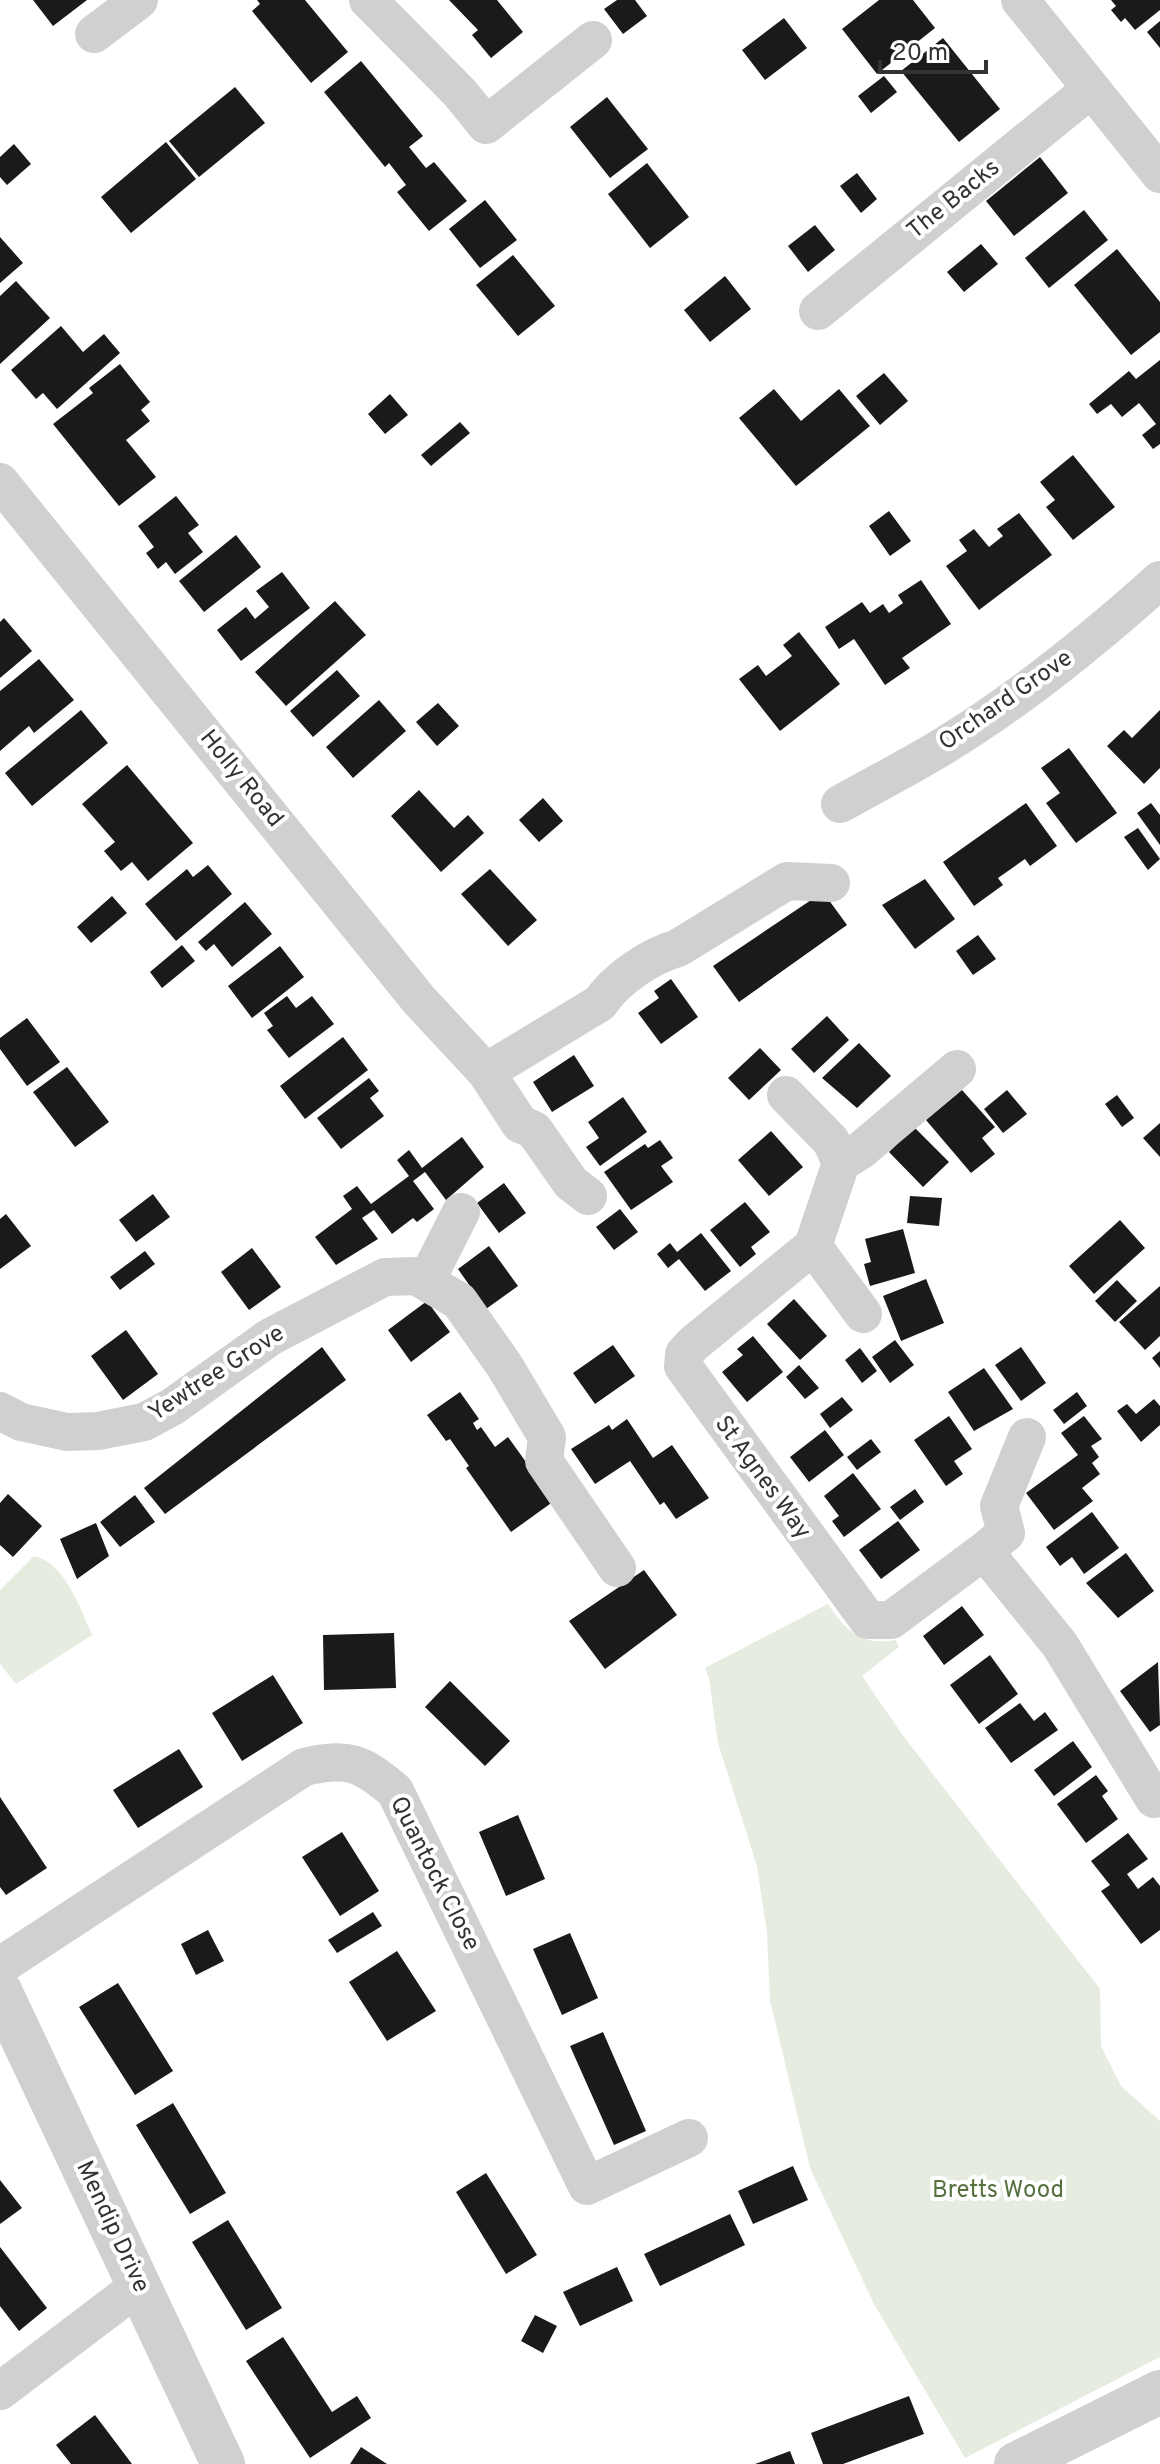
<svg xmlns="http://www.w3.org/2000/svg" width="1160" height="2464" font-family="Overpass,sans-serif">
<rect width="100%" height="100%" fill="#fff"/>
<path fill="#e6ecdf" d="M34,1556C65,1563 80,1608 92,1635L16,1684L0,1664V1590Z
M828,1604C846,1631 861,1646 896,1640L899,1647L862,1676L904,1737L1100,1989L1101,2046L1121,2086L1160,2121V2357L965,2458L874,2304L810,2168L770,2000L767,1933L757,1866L718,1743L709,1678L705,1668Z"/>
<path fill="#1a1a1a" d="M33,0H87L53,26Z
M257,0H305L348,52L311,83L252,11L260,4Z
M449,0H497L523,32L491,58L472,35L478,30Z
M617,0H635L647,16L623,34L604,9Z
M879,0H913L935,28L877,74L842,29Z
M1111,0H1160V10L1135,30L1125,18L1121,22L1111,10L1116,6Z
M784,18L807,48L765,80L742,50Z
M1160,21V48L1147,32Z
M943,38L1000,109L959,142L901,71Z
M361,61L423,136L409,147L426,168L434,162L467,201L429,231L397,192L406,185L389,163L385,167L324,92Z
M884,76L897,92L871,113L858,96Z
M235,87L265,123L199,177L169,141Z
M607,97L648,149L610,178L570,127Z
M166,142L196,179L131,233L101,197Z
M14,144L31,164L7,185L0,177V157Z
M1040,157L1068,193L1014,236L986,201Z
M647,163L689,217L650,248L608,194Z
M857,173L877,199L861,213L840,186Z
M485,200L517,240L480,268L449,229Z
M1084,210L1108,240L1049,288L1025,258Z
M815,225L835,250L808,272L788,246Z
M0,237L23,263L0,283Z
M981,244L998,264L964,292L947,272Z
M1117,249L1160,302V332L1131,355L1074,285Z
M513,255L555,306L518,336L476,285Z
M725,276L751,309L710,342L684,310Z
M16,281L50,318L0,364V296Z
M61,326L83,352L104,334L120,353L57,409L43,393L36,399L11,370Z
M1160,360V444L1153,449L1142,435L1156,424L1139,403L1122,417L1111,404L1097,414L1089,404L1129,371L1136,379Z
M120,364L150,402L141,410L150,421L126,440L156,477L119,506L53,424L93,393L89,388Z
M884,373L908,401L880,425L856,396Z
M774,389L801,421L839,389L870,426L796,486L739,418Z
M390,394L408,415L385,434L368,414Z
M460,422L470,433L431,466L421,455Z
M1073,455L1115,507L1073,540L1046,507L1055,500L1040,482Z
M176,496L199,525L188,533L203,552L175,574L166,562L158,569L146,553L154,547L138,526Z
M889,511L911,541L890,556L869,526Z
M1019,513L1052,555L979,610L946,566L967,551L959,540L974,529L989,547L1003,536L997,529Z
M236,535L261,567L204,612L179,581Z
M282,572L310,608L241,661L217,630L246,607L255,619L269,607L256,591Z
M921,580L951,624L902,658L910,668L885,685L854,639L839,649L825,627L862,602L870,613L883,604L889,613L903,603L898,595Z
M335,601L366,635L286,706L255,672Z
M4,618L32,651L0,678V622Z
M799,632L840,684L780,731L739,679L758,665L766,676L792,656L783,645Z
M39,659L74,700L34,733L29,726L0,751V691Z
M337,670L360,696L313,737L290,711Z
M379,700L406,731L353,778L326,747Z
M438,703L459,726L437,746L416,722Z
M81,710L108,743L32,806L5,773Z
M1160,710V768L1144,784L1107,746L1124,730L1132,738Z
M1069,748L1117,813L1076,843L1046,803L1060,793L1041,768Z
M127,765L193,843L148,881L132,862L121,871L104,851L115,842L82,804Z
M419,790L454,828L468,815L484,833L441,872L391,816Z
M543,798L563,821L539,842L519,820Z
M1026,803L1057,846L1030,866L1025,859L998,878L1003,885L974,906L943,862Z
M1151,803L1160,815V845L1137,813Z
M1138,828L1160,859L1148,870L1124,837Z
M208,865L232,894L176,941L145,904L187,869L193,877Z
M490,869L537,920L508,946L461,894Z
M925,879L955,919L915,949L882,905Z
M823,892L847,925L739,1002L713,966Z
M112,896L127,913L91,943L77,927Z
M245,902L272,934L232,967L214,944L206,951L198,942Z
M978,935L996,959L973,975L956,951Z
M182,945L195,961L162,988L150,972Z
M280,946L304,977L252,1018L228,986Z
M671,979L698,1017L661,1044L638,1013L659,998L654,991Z
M287,996L296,1008L312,996L334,1024L289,1058L267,1030L273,1026L264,1013Z
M827,1016L849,1040L814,1073L791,1049Z
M27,1018L60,1062L27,1086L0,1049V1038Z
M343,1037L368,1070L305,1119L280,1086Z
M859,1043L891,1076L857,1108L822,1078Z
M760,1048L781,1070L749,1100L728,1078Z
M574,1055L594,1086L552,1112L533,1082Z
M67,1067L109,1122L75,1147L33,1092Z
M369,1078L379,1091L370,1098L384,1116L341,1149L317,1118Z
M962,1090L995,1127L982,1138L995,1154L971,1173L926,1120Z
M1007,1090L1027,1114L1003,1133L984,1109Z
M1117,1095L1134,1118L1122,1127L1105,1104Z
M623,1097L647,1132L600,1166L586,1147L599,1138L588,1122Z
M1160,1123V1157L1143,1138Z
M914,1127L949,1162L923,1187L889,1152Z
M771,1131L803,1167L769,1196L738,1160Z
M462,1137L484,1167L446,1200L425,1172L413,1181L434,1209L417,1222L413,1218L392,1234L374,1210L362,1218L378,1239L336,1265L315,1237L352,1209L343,1196L357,1186L371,1204L409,1176L397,1160L409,1150L422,1168Z
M660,1140L673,1158L661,1166L673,1182L631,1210L604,1172L645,1144L648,1148Z
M504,1183L526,1213L499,1233L477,1203Z
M153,1194L170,1217L136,1242L119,1220Z
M910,1196L942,1198L939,1226L907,1223Z
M745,1202L770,1232L751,1247L756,1254L740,1267L710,1230Z
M620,1209L638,1232L614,1250L596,1227Z
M6,1214L31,1246L0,1269V1219Z
M1120,1220L1145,1248L1094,1294L1069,1266Z
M903,1229L915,1273L870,1286L864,1264L871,1262L865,1239Z
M701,1233L731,1271L705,1291L679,1259L668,1268L657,1254L670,1243L677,1252Z
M489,1246L518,1286L486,1309L458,1269Z
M252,1248L281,1287L249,1310L221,1272Z
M145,1251L155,1264L120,1290L110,1277Z
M926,1279L944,1323L901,1341L883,1296Z
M1117,1280L1137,1301L1115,1322L1095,1301Z
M1160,1286V1336L1145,1350L1119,1322Z
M794,1299L827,1336L800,1360L767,1324Z
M427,1301L450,1332L411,1362L388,1330Z
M126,1330L158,1374L123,1400L91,1356Z
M753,1336L783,1372L747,1402L722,1372L743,1355L737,1349Z
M895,1340L914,1365L890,1383L872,1357Z
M613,1345L635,1376L595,1404L573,1373Z
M322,1347L346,1380L165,1514L144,1488Z
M1021,1347L1046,1383L1021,1401L995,1365Z
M860,1348L877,1371L862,1383L845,1360Z
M1160,1351V1368L1152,1358Z
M799,1365L819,1388L805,1399L786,1377Z
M984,1368L1013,1409L974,1431L948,1392Z
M460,1392L479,1419L473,1423L477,1430L481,1427L495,1447L508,1437L554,1501L511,1532L466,1468L469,1466L450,1439L446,1441L427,1415Z
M1077,1392L1087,1406L1064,1424L1053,1410Z
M842,1397L853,1410L830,1428L820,1414Z
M1154,1399L1160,1406V1425L1141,1442L1117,1411L1127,1404L1136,1414Z
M949,1416L972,1449L954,1461L963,1474L946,1486L914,1440Z
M1084,1416L1102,1439L1091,1446L1099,1457L1092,1463L1100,1474L1082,1488L1093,1501L1054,1530L1026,1493L1078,1455L1061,1433Z
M627,1419L653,1458L672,1445L709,1498L676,1519L664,1502L660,1505L630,1461L595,1484L571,1449L609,1425L612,1430Z
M825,1430L844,1455L809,1482L790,1457Z
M871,1439L881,1452L857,1470L847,1457Z
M853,1473L881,1509L844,1537L832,1521L839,1516L824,1496Z
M915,1489L924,1502L900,1520L890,1507Z
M8,1494L42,1526L13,1557L0,1545V1503Z
M135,1495L155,1522L120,1547L100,1522Z
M1092,1512L1119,1548L1084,1574L1072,1557L1060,1566L1046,1547Z
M898,1521L920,1550L881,1579L859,1550Z
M96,1523L109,1556L77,1579L60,1539Z
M1126,1553L1154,1591L1118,1618L1086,1583Z
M644,1570L677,1615L605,1669L569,1621Z
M962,1606L984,1635L944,1665L923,1636Z
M394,1633L396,1688L324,1690L323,1635Z
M990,1655L1018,1694L979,1724L950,1685Z
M1158,1662L1160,1725L1150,1732L1120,1691Z
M273,1675L303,1723L242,1761L212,1713Z
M450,1681L510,1741L485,1766L425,1707Z
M1020,1703L1034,1721L1045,1712L1058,1730L1011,1763L985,1728Z
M1073,1741L1092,1767L1054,1796L1034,1770Z
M179,1749L203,1787L138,1828L113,1790Z
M1096,1775L1108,1791L1102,1796L1118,1819L1086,1843L1057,1804Z
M0,1797L47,1868L6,1895L0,1887Z
M518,1815L545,1879L506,1896L479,1832Z
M342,1832L379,1891L340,1916L302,1857Z
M1128,1833L1148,1859L1127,1874L1138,1889L1153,1877L1160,1886V1930L1141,1944L1101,1891L1110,1885L1091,1861Z
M373,1912L382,1926L337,1953L328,1940Z
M208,1930L224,1961L196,1975L181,1944Z
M570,1933L598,1998L562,2015L533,1949Z
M397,1951L436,2011L387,2041L349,1982Z
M118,1983L173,2071L135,2095L79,2007Z
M603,2032L646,2131L614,2145L570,2046Z
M173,2103L226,2193L190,2214L136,2125Z
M793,2166L808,2200L753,2224L738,2191Z
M486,2173L537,2255L506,2274L456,2192Z
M0,2180L22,2208L0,2224Z
M730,2214L745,2245L660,2286L644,2254Z
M228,2220L282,2308L246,2330L192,2242Z
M0,2247L47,2308L19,2331L0,2306Z
M617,2267L633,2301L580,2326L563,2292Z
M535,2315L557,2326L543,2353L521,2341Z
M283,2337L332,2412L357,2396L371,2418L310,2458L246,2361Z
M909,2396L924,2434L843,2464H823L811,2433Z
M95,2415L132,2464H71L56,2445Z
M361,2447L387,2464H350Z
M790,2451L795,2464H755Z"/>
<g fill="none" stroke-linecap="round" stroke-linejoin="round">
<path stroke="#d0d0d0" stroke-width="38" d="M368,0L460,93L486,125L593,40
M1020,0L1160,174
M94,34L139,0
M818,311L1091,89
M0,482L419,1000L486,1072L520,1124L534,1130L571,1183L588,1196
M840,804C874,785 909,767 942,747C1020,700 1092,641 1160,580
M486,1072L600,1003C616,979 650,956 678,948L787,881L831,883
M786,1095L831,1141L841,1163L813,1246L693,1344L684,1354L683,1366L868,1620H891L984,1551L1060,1645L1154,1799L1160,1795
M841,1163L860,1151L957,1069
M813,1246L863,1314
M427,1279L461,1212
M0,1411L21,1422L67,1432L98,1431L144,1422L172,1407L270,1337L385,1277L416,1276L459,1301L504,1365L547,1437L544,1461L617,1568
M984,1551L1006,1533L999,1506L1027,1437
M0,1966L304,1767C348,1757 361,1762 395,1791L587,2186L689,2138
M0,2391L140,2285"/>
<path stroke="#d0d0d0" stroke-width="44" d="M0,1991L223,2464
M1016,2464L1160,2392"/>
</g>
<g text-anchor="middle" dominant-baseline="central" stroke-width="8" stroke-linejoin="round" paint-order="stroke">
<g font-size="24" fill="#333" stroke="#fff">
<text transform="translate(954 200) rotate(-39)">The Backs</text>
<text transform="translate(1006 701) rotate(-35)">Orchard Grove</text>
<text transform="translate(241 779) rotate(51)">Holly Road</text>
<text transform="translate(217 1374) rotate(-33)">Yewtree Grove</text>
<text transform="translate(762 1478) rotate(54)">St Agnes Way</text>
<text transform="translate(434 1874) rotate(63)">Quantock Close</text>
<text transform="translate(112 2227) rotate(65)">Mendip Drive</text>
</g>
<g font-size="24" fill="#56703f" stroke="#fff">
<text x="998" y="2191">Bretts Wood</text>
</g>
</g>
<path d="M880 60v12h106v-12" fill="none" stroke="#333333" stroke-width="4"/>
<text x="892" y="60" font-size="24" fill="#333333" stroke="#ffffff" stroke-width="6" paint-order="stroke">20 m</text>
</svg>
